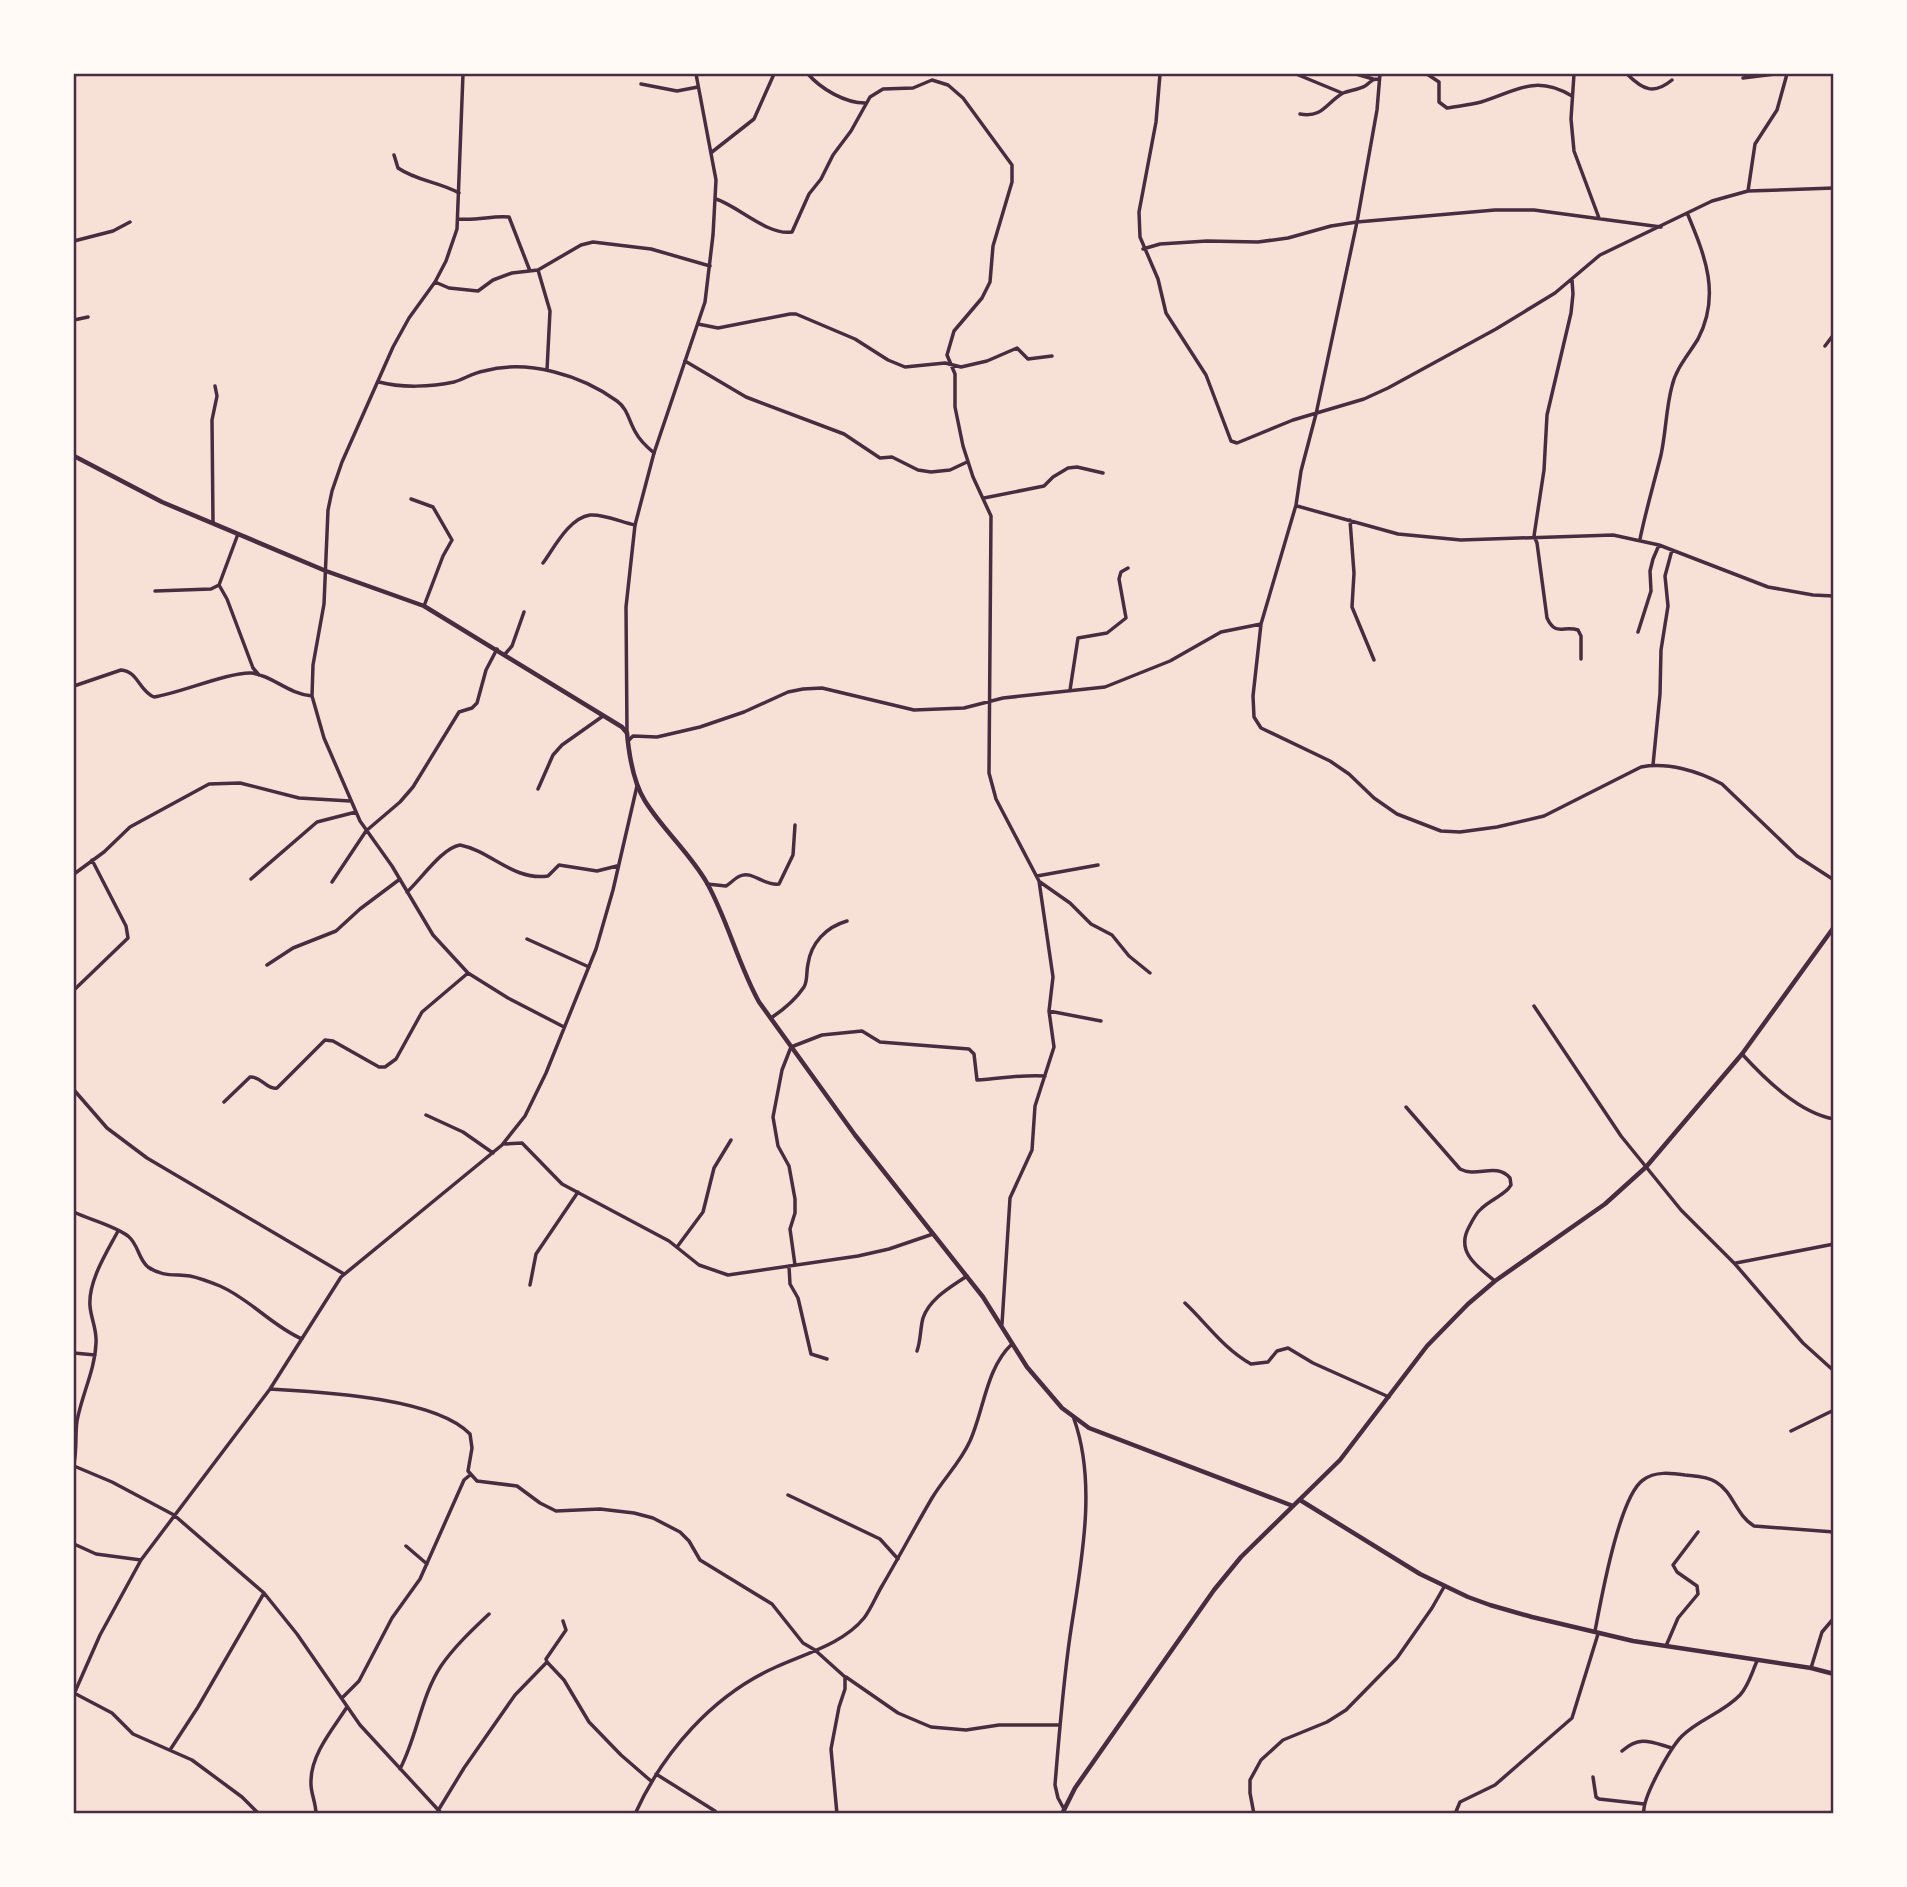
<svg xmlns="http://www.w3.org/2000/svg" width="1907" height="1887" font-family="Barlow,sans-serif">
<rect width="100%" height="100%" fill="#f7e1d7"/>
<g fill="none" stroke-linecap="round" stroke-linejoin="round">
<path stroke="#4a2c40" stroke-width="3.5" d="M463,74L457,229L446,261L435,282L409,318L393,347L342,462L332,491L328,510L324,604L313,665L312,696L324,738L360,821L392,866L433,935L468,973L508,998L564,1027
M808,74C821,89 845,103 865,103
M1160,74L1156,122L1139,212L1140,237L1158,279L1166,313L1206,375L1231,441L1237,443L1293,420L1364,399L1388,388L1496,329L1555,293L1600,255L1712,201L1748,191L1834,188
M1296,74L1342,93
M1356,74L1373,79
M1380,74L1377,110L1357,222L1316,414L1301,471L1296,505L1261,624L1253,696L1254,717L1261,728L1330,761L1349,774L1374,798L1397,814L1441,831L1460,832L1497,827L1544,816L1641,767C1668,762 1698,771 1722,784L1797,856L1834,880
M1427,74L1439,82V102L1447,108C1458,106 1470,105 1481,102C1517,91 1535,74 1572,96
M1574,74L1571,119L1574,151L1599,218
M1627,74C1643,90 1654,95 1672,80
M1743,78L1775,74
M641,84L677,91L698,87
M1300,114C1323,118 1326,103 1343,93C1350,90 1358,90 1365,86C1371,82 1371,79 1379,79
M712,152L754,119L774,74
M394,155L398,168C417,181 439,182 459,193
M1748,191L1755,144L1777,110L1787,74
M716,199C738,206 768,236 792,232L809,194L821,179L833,155L851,131L870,97L883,89L913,88L932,80L948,85L963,98L1012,165V182L993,246L990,282L982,298L954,331L947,355L955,374V407L963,446L973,477L991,516L989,773L996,799L1039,881L1053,977L1049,1011L1054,1047L1035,1106L1032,1150L1010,1198L1002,1324
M459,219C477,221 494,215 509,217L530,271
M74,241L113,231L130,222
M1143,249L1160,244L1207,241L1258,242L1288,238L1331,226L1357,222L1495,210H1534L1661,227
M538,270L550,311L547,370
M1572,280L1573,294L1571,313L1547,415L1544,470L1534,536L1537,543L1547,618C1556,637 1563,625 1578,630L1581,636V659
M435,282L449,288L478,291L493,280L512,273L538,270L581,245L593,242L651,249L710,266
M74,320L88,317
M698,324L718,328L790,314H796L855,339L888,360L905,367L945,363L961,367L987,361L1017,348L1028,359L1052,356
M1825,346L1834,334
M685,361L746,397L844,434L880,458L892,457L918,470L931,472L950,470L967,462
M379,382C401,388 431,387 454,382C464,379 473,373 484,371C528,359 581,375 617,401C628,409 629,422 636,433C640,441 647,447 654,453
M984,498L1044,486L1053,477L1068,468L1077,467L1103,473
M411,499L433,507L452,540L443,556L424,606
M1297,506L1398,534L1461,540L1613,535L1659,545L1768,587L1813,595L1834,596
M1350,520L1354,573L1352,607L1374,660
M213,522L212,420L217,396L215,386
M1640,539C1646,510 1654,483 1661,455C1666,432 1666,408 1672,386C1676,368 1689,354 1698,339C1721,295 1705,256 1688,215
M543,563C554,548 569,518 590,515C604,514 621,522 635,525
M219,585L227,599L253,668L259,675
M155,591L211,589L219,585L238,534
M1638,632L1651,591L1650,571L1653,559L1659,545
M505,654L512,646L524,612
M74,686L121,670C138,671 139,691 154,697C180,693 229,672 251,673C272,675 288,694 312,696
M1070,690L1078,638L1107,633L1126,618L1119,579L1121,572L1128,568
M628,741L633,736L657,737L700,727L744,712L788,692L803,689L822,688L914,710L964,708L1003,698L1105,687L1170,661L1221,632L1261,624
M1653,765L1660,694L1661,650L1668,606L1665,576L1672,550
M538,789L553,755L562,745L603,716
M74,874L104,852L130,827L209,784L240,783L299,798L350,801
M1037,876L1098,865
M251,879L317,822L356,812
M332,882L366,831L400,802L413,787L459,712L472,708L477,703L486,670L497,649
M1040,882L1070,903L1091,924L1112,935L1129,956L1150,973
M707,884L726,886C731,883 735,878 740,876C752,870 763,886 779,884L793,855L795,825
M407,892C422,878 442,848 460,845C491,851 513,881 548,876L559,865L597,871L617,866
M527,939L589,967
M267,965L293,948L336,931L360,909L400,879
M74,990L128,938L126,926L92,860
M1534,1006L1621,1136L1681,1210L1735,1264L1803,1343L1834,1371
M1049,1011L1101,1021
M771,1018C783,1010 796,999 804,987C808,980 806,972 808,964C811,943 826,927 847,921
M1742,1054C1765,1079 1799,1113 1834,1119
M74,1090L107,1128L147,1158L344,1274
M224,1102L250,1077C261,1076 267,1090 277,1088L325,1040L333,1041L379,1067H385L396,1059L422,1012L468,973
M1406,1107L1460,1169C1477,1178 1496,1162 1510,1178L1511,1185L1508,1189C1500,1197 1489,1201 1481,1209C1476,1213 1472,1221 1469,1227C1455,1252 1478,1267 1495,1281
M426,1115L463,1132L493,1153
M505,1144L522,1143L562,1184L669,1241L699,1265L728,1275L858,1256L889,1249L933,1234
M74,1212C90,1220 113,1225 128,1236C139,1245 138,1259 148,1267C162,1277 175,1274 190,1276C200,1278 210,1282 220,1286C250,1299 272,1326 302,1339
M677,1247L703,1212L714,1168L731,1140
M1736,1263L1834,1244
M795,1265L790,1229L795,1213V1199L789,1166L778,1146L773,1117L782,1070L791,1047L822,1035L862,1031L880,1042L969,1049L974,1054L977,1080C1000,1079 1022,1074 1045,1076
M789,1266L790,1284L798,1298L811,1354L827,1359
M530,1285L536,1254L578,1192
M1185,1303C1207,1324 1224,1349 1251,1364L1268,1362L1277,1351L1288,1348L1313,1363L1389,1397
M917,1351C921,1340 920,1329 923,1318C930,1298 951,1287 967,1276
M74,1353L95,1355
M270,1389C320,1392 435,1397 470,1434L472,1448L468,1471L477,1481L517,1486L540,1503L556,1511L600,1509L634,1513L653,1518L680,1532L689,1541L700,1560L772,1604L803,1643L815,1650L845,1677V1689L839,1707L831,1749L837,1814
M1791,1431L1834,1410
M74,1463C77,1449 75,1435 77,1421C82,1394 95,1370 96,1343C97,1329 91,1319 90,1306C88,1281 107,1252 118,1231
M74,1466L112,1482L174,1515L264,1593L297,1634L360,1725L442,1814
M788,1495L880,1539L898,1559
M74,1544L96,1554L141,1560
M406,1546L427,1564
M563,1621L566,1630L546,1659L547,1662L564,1680L589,1722L621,1755L651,1781
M1595,1631C1601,1600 1619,1497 1643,1480C1655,1471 1671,1473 1685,1475C1694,1476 1707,1476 1716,1482C1733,1492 1736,1515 1754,1526L1834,1532
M1666,1646L1678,1618L1698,1594L1697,1586L1677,1572L1673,1565L1698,1532
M1811,1668L1822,1632L1834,1618
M846,1677L898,1713L931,1727L966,1730L999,1725H1060
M74,1693L112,1713L133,1734L192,1760L242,1797L259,1814
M74,1694L100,1635L141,1560L270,1389L341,1277L502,1145L525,1116L546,1073L596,949L613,890L637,786
M342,1698L359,1681L392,1618L420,1579L464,1480L470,1475
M170,1750L198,1707L264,1593
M1622,1751C1640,1735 1651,1742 1672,1748
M400,1769C417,1737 421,1696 441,1666C454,1647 472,1630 489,1614
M656,1774L715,1811
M1593,1777L1596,1797L1599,1799L1644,1804
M1064,1809L1058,1798L1055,1785C1059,1735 1063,1685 1070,1636C1080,1568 1098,1486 1074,1419
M316,1814C316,1802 310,1792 311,1781C311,1754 333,1729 347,1707
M436,1814L464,1768L515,1695L547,1662
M635,1814C663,1752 713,1695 776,1667C804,1654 843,1644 864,1618C871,1609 876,1596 882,1586C899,1557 915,1527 932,1498C944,1478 960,1463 970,1441C984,1410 986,1368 1012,1344
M1254,1814L1250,1793V1780L1261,1760L1283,1740L1327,1722L1346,1710L1397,1658L1432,1608L1444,1587
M1455,1814L1460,1802L1495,1785L1572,1718L1598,1634
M1644,1814C1641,1799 1671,1747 1682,1736C1699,1719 1723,1713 1740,1695C1749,1685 1752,1672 1757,1661"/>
<path stroke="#4a2c40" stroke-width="3.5" d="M627,733L626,607L635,525L654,453L705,302L713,235L716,180L696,74"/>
<path stroke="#4a2c40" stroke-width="4.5" d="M74,456L162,502L326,571L424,606L622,727L627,733C629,755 633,782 645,801C663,830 690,853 707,883C728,921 738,964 759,1002L855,1135L983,1297L1027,1367L1062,1408L1089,1428L1293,1506
M1300,1500L1420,1574L1468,1597L1490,1605L1532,1617L1633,1641L1811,1668L1834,1674
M1062,1814L1075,1788L1124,1718L1214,1590L1241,1557L1340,1460L1427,1346L1468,1304L1495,1281L1605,1204L1646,1167L1742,1054L1834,927"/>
</g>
<rect width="1907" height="1887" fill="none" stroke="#fffaf5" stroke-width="150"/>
<rect x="75" y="75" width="1757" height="1737" fill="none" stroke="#4a2c40" stroke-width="2.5"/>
</svg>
